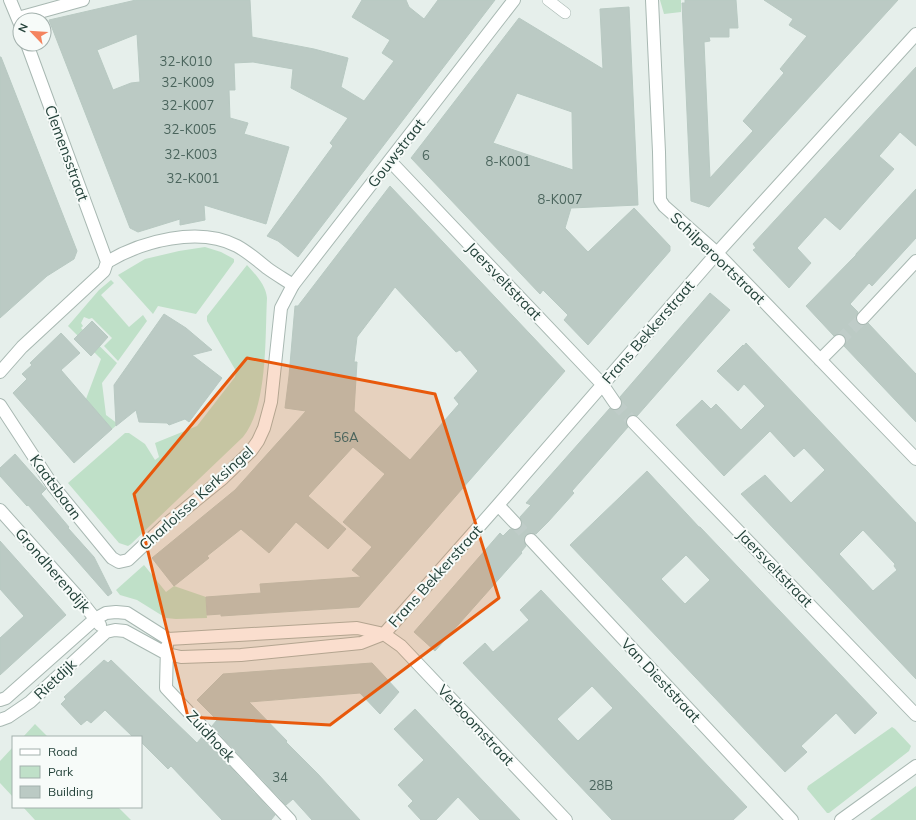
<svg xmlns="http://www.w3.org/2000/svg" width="916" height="820" font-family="Mulish,sans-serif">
<rect width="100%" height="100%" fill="#e6efeb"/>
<path fill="#bfe0c8" d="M660,0H681V12L664,14Z
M205,247L221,252L234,259V262L196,314L158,306L153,314L118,275L145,259L179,251Z
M247,265C255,274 266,285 267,298C265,336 268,407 243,437L131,544L128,546L119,543L68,483L125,433H129L145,444L155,460L159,457L155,443L197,426L235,377L236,371L207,321V316Z
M111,280L114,283L101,295L129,327L143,315L147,321L118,361L104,346L112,338L92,318L89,319L84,317L81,323L83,326L81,328L117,363L102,383L106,415L118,424L111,430L86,399L101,359L68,326L99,290Z
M144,565L166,592L174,586L206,597L207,618L176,619L166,618L137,600L120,595L116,590Z
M35,724L48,737H23Z
M892,727L895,729L911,746L909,751L829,813H827L807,789L808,786Z
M13,747V797L0,783V761Z
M916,786V820H870Z
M23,807H118L131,820H35Z"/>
<path fill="#bbcac4" stroke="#b8c9c2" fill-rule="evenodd" d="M136,0H250L252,37L314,49L348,58L341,87L364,101L394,61L382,53L390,40L352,17L362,0H406L409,7L424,19L438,0H495L298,257L278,241L267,236L333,146L330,143L348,118L291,88L293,69L253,62L234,63L235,90H229L230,118L248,123L244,134L289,147L266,224L204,205L205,220L180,225V219L138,232L130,228L49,20ZM137,34L140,82L131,83L113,90L97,50Z
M685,0H736L738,28H729V37H709L710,41L704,42L710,178L753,131L743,121L784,73L780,69L807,36L789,25L793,19L764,0H898L709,207L691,201L682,3H685Z
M629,7L638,205L571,208L565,228L588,252L634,208L670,246V251L588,345L564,320L568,315L543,290L540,294L411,158L519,18L603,69L600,9ZM517,93L572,112L573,170L493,143Z
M0,57H1L77,251L74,259L47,276L0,318Z
M916,67V146L900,132L879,156L894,169L840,230L825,217L797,248L811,263L789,288L753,250L756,248L753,244Z
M390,186L565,371L359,607L221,616V614L207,615L206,597L261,593L260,584L361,577L352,570L372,547L343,522L385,474L353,447L308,496L346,529L328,549L296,522L269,553L241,529L207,556L209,558L174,586L152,558L235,490L306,411L285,408L289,376L295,306H298ZM395,287L456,352L460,350L478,371L454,398L459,404L410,460L354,411L357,362H354L357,337Z
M916,189V238L872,286L869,283L850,304L858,312L856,317L858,323L862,325L868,323L916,374V422L844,346L846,343L845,336L841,334L834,336L806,306L856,255V254Z
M710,293L730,310L637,416L632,415L628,417L626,423L628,427L572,491L574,493L548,522L536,534L530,533L526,535L524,541L526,546L521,552L522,553L435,651L414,632L500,533L503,536L510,529L516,530L520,528L522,522L520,517L531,505L526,503L610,408L615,410L620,409L622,403L620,397Z
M164,314L186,328L212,350L192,355L222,378L189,422L185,419L169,425L167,423L139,422L136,410L116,426L114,385Z
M92,321L108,337L91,356L74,339Z
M61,333L80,353L61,370L112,429L74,463L13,393L27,379L22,374L32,365L30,363Z
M746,343L916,523V679L741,494L765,475L791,503L825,470L804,448L794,457L770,431L724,476L676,425L702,400L711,409L716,404L741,430L765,406L744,384L738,391L717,371L743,345L744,346ZM863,530L895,564L894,566L897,570L873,591L839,554Z
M15,454L46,489L41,494L69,527L68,528L94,557L112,593L108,596L28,505L27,506L0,476V468Z
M647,471L699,527H700L877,713L855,734L836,713L801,746L807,752L785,772L570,545ZM686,555L710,580L685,604L661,579Z
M0,541L66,615L0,675V638L24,616L0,589Z
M541,590L747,807L733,820H612L463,663L485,643L493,652L529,620L520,610ZM592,686L613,708L578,741L557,719Z
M104,660L108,663L111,660L197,743L202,737L275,815L271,820H222L171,766L168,769L141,742V737H133L105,710L91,723L87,720L81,725L61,704L66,699L64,697Z
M372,663L399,692L380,714L360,693L249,702L287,741L286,742L318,774L360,820H312L293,799L286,805L212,726L217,720L197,700L223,674Z
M415,709L432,727L520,820H480L458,797L436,820H421L408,806L413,801L398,785L424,760L394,729Z"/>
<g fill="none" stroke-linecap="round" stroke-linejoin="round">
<path stroke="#bfccc8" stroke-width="12" stroke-dasharray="12 6" stroke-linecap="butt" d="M839,341L863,318
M615,403L633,422
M515,523L531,540"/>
<defs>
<path id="service" d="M548,0L565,13"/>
<path id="pedestrian" d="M107,262C142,241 199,226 237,246C248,252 257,260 267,268C275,274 284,279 293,285"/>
<path id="minor" d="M10,0L20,24
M652,0L659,152L660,200L664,206L717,253L916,459
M18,18L83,0
M390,161L602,384L615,403
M863,318L916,261
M820,360L839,341
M0,372L22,347L104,271L107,262L27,44
M0,405L53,486L112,558L119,562L128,560L163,527L223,478L251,451L258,441L264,428L271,402L281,308L293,285L514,0
M633,422L916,715
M498,505L515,523
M0,510L77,596L100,625
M531,540L792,820
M167,646L166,688L290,820
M0,700L6,698L95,619L106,613L116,612L127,613L168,639L357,628L384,634L401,646L566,820
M0,720L8,717L30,702L106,632L115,630L125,631L167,654L181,657L241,655L361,643L384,634L498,505L717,253L916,34
M841,820L916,766"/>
</defs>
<use href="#service" stroke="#a8b8b2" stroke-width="12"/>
<use href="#pedestrian" stroke="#a8b8b2" stroke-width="14"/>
<use href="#minor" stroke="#a8b8b2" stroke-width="14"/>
<use href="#service" stroke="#fff" stroke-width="11"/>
<use href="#pedestrian" stroke="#fff" stroke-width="12"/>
<use href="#minor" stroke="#fff" stroke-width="12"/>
</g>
<path fill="#e8590c" fill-opacity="0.2" stroke="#e8590c" stroke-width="3" stroke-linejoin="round" d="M247,358L435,394L499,598L330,725L188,717L134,494Z"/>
<g text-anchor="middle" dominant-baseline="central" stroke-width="4" stroke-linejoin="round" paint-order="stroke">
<g font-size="13" fill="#4a645c">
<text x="186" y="61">32-K010</text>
<text x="188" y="82">32-K009</text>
<text x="188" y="105">32-K007</text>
<text x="190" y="129">32-K005</text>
<text x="191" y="154">32-K003</text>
<text x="426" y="155">6</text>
<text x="508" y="161">8-K001</text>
<text x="193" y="178">32-K001</text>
<text x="560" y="199">8-K007</text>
<text x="346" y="437">56A</text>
<text x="280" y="777">34</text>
<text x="601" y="785">28B</text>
</g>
<g font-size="15" fill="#24423a" stroke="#f7fbf9">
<text transform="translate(67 153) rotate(70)">Clemensstraat</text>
<text transform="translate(396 153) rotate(-52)">Gouwstraat</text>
<text transform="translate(718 258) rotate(44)">Schilperoortstraat</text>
<text transform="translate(504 281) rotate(46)">Jaersveltstraat</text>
<text transform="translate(648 332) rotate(-49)">Frans Bekkerstraat</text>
<text transform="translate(56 487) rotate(54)">Kaatsbaan</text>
<text transform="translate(196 498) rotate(-42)">Charloisse Kerksingel</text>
<text transform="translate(775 568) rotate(46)">Jaersveltstraat</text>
<text transform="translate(53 570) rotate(49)">Grondherendijk</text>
<text transform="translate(435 576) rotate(-48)">Frans Bekkerstraat</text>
<text transform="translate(55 679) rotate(-43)">Rietdijk</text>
<text transform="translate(661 680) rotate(47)">Van Dieststraat</text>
<text transform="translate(476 725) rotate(47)">Verboomstraat</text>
<text transform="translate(211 736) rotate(47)">Zuidhoek</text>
</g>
</g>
<rect x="12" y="736" width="130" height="72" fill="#f7fbf9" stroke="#a3b1ad"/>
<rect x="20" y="749" width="20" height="6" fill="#ffffff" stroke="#a3b1ad"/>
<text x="48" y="756" font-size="12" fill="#24423a">Road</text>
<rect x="20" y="766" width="20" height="12" fill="#bfe0c8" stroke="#a3b1ad"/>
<text x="48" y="776" font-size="12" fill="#24423a">Park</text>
<rect x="20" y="786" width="20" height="12" fill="#bbcac4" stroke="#a3b1ad"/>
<text x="48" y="796" font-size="12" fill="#24423a">Building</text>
<g transform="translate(32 32) rotate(295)"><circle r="19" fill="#f7fbf9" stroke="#a3b1ad"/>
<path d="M0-3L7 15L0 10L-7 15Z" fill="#f4845f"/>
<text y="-6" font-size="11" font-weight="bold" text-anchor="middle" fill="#24423a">N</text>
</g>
</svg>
